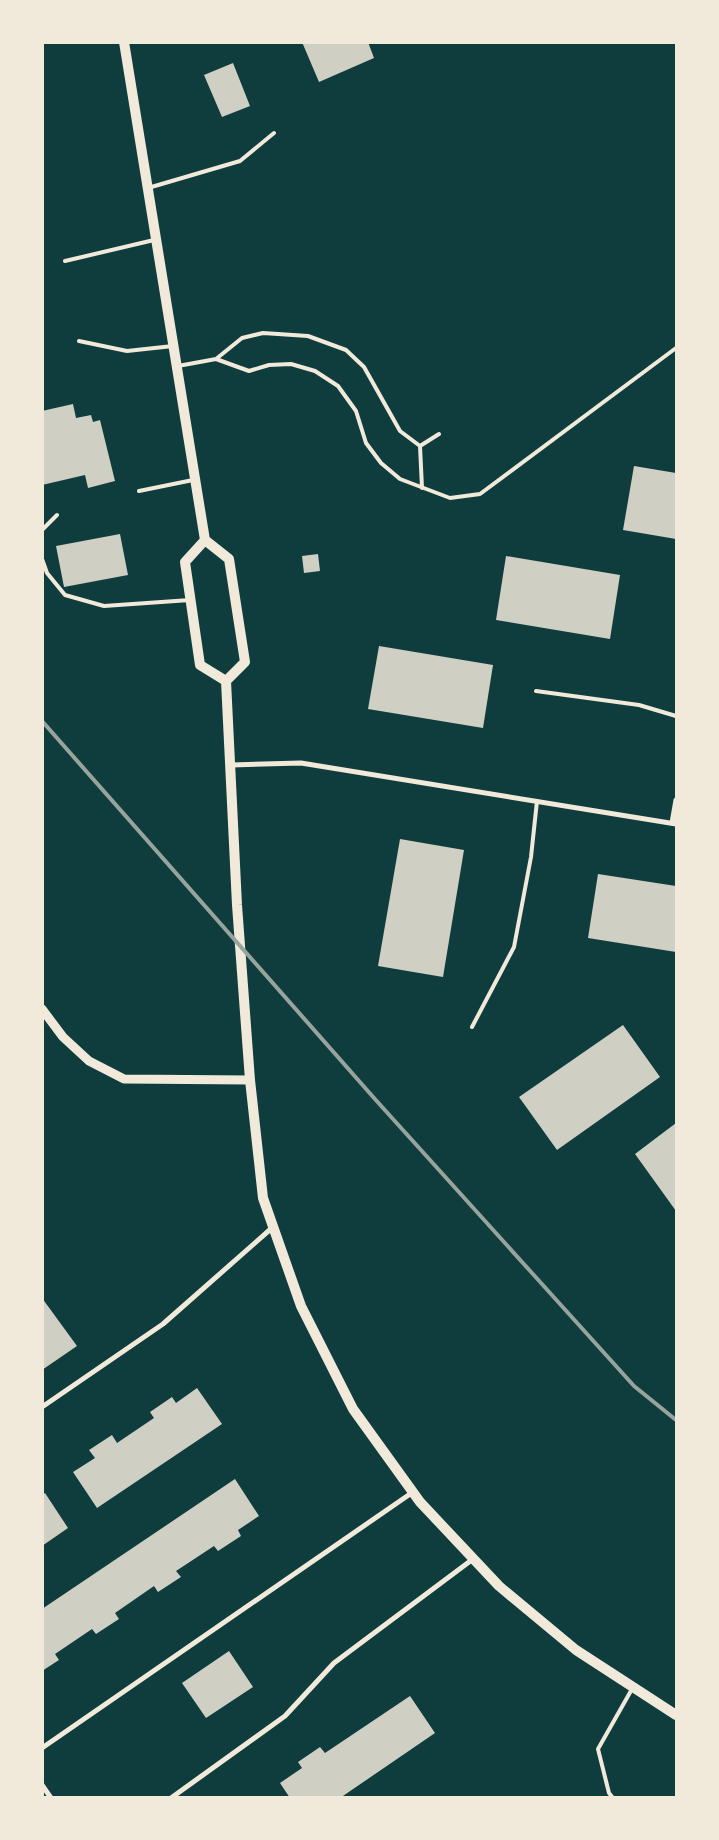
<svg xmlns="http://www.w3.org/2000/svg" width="719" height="1840" font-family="Inter,sans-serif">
<rect width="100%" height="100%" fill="#0f3d3e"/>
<path fill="#cfcfc3" d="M302,42H368L374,58L319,82Z
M233,63L250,106L222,117L204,75Z
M73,404L76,418L91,415L93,422L100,420L115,481L88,488L85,475L42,485V411Z
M634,466L676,473V539L623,530Z
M120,534L128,575L64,587L56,546Z
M318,554L320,571L304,573L302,556Z
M506,556L620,575L610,639L496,620Z
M379,646L493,665L483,728L368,709Z
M400,839L464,850L443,977L378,966Z
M598,874L676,886V952L588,938Z
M623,1025L660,1077L557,1150L519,1097Z
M676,1123V1211L635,1154Z
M42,1298L77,1346L42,1370Z
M197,1388L222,1424L97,1508L73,1472L95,1458L89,1450L112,1435L117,1443L154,1418L150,1412L172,1397L176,1403Z
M235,1479L259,1516L238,1530L241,1536L218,1551L214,1546L176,1571L181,1577L158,1592L154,1586L115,1613L119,1619L96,1634L92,1629L55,1654L59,1660L42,1671V1609Z
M45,1493L68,1528L42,1546V1495Z
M229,1651L253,1687L206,1718L182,1683Z
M410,1696L435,1733L340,1798H290L280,1783L302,1768L298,1762L320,1747L325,1753Z"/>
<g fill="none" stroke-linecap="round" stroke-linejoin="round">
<path stroke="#f1e9da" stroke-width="4" d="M148,188L240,161L274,133
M65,261L154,240
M79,341L127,351L173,346
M216,359L249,371L269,365L291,364L315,371L338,386L356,411L366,443L381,463L400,479L450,498L480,494L676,348
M178,366L216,359L242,338L263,333L308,336L346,350L364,367L400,431L420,446L422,488
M420,446L439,434
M139,491L193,480
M42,530L57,515
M42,559L47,573L65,595L104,606L190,600
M536,691L639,705L676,716
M472,1027L514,947L531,857L537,801
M613,1798L609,1793L598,1749L632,1689"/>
<path stroke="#f1e9da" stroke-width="5" d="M231,765L301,763L676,824
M672,823L676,800
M42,1407L163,1324L273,1227
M42,1748L413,1492
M42,1785L51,1798
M171,1798L285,1716L334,1663L473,1559"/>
<path stroke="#f1e9da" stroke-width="9" d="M42,1009L63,1037L89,1061L124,1079L250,1080"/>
<path stroke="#f1e9da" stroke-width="10" d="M124,42L205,540L229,559L245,662L226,681L237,905L250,1080L263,1198L301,1306L353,1409L420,1502L499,1586L576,1650L676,1715
M205,540L185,562L200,665L226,681"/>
<path stroke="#97a49c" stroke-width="4" d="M42,721L374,1098L532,1273L634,1386L676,1420"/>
</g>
<rect width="719" height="1840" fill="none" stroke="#f1e9da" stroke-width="88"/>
</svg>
